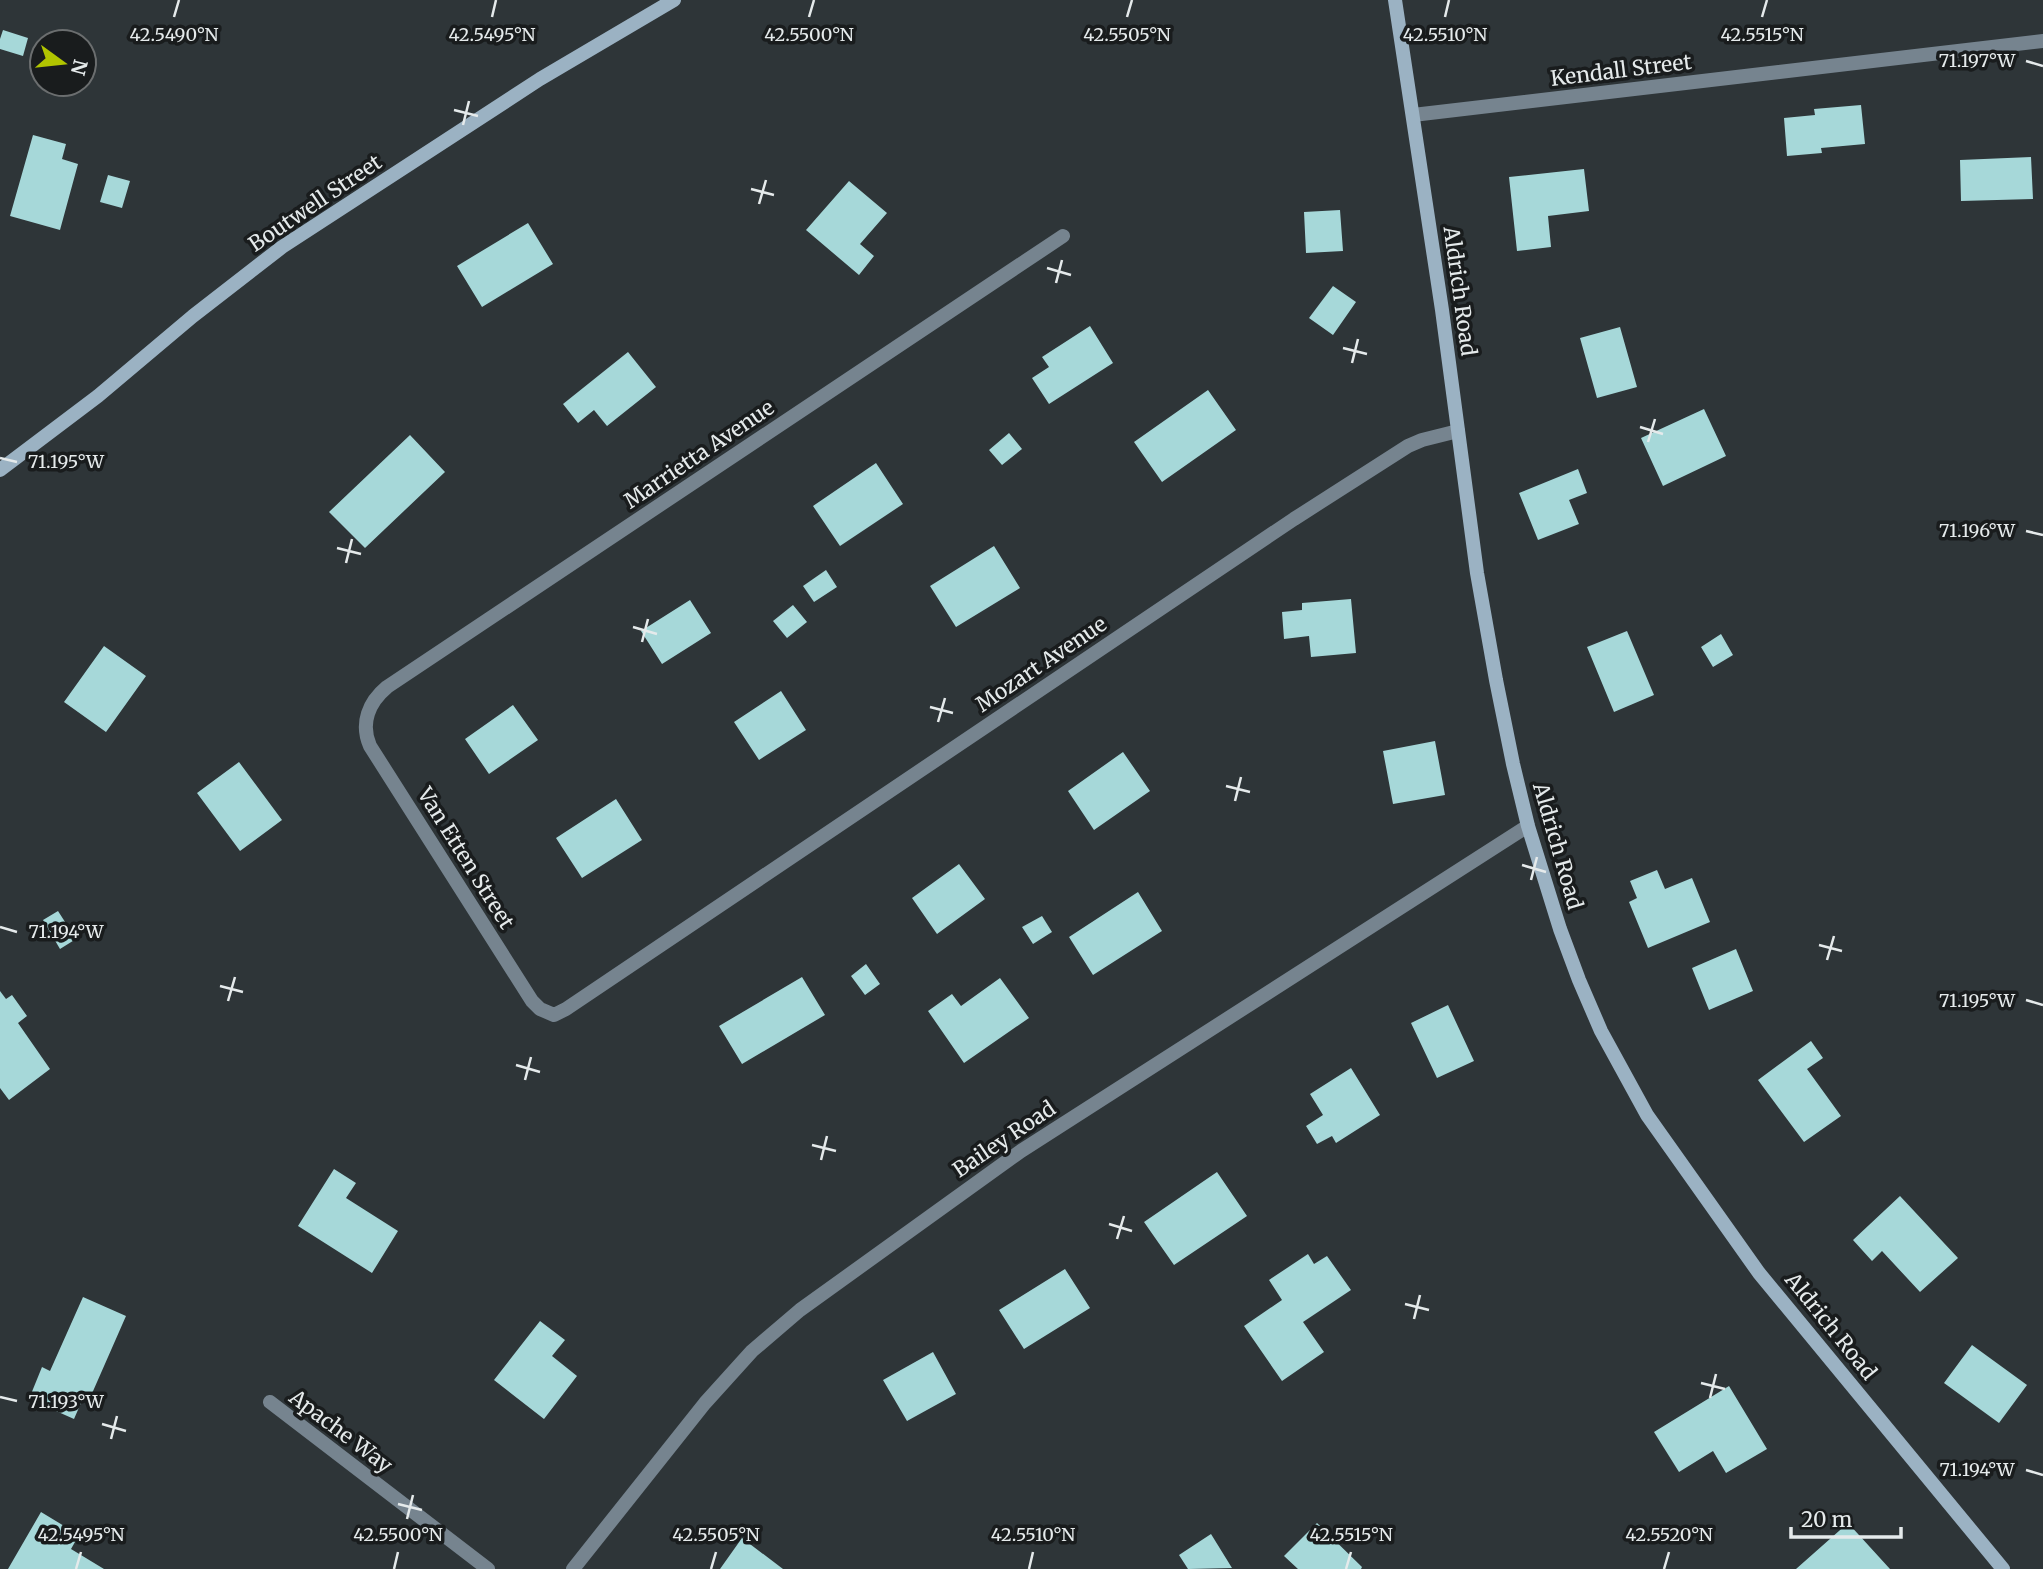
<svg xmlns="http://www.w3.org/2000/svg" width="2043" height="1569" font-family="Merriweather,serif">
<rect width="100%" height="100%" fill="#2e3538"/>
<path fill="#a6d8d9" d="M3,30L28,38L23,56L0,49V39Z
M1861,105L1865,144L1821,148L1822,153L1787,156L1784,118L1815,115L1814,109Z
M33,135L66,144L62,159L78,164L60,230L10,216Z
M2031,157L2033,199L1961,201L1960,160Z
M1584,169L1589,211L1548,216L1551,247L1517,251L1509,177Z
M108,175L130,181L122,208L100,202Z
M849,181L887,213L860,244L874,256L859,275L806,230Z
M1340,210L1343,251L1306,253L1304,212Z
M528,223L553,264L482,307L457,266Z
M1333,286L1356,302L1333,335L1309,318Z
M1090,326L1113,363L1049,404L1032,378L1049,367L1042,357Z
M1620,327L1637,387L1597,398L1580,338Z
M628,352L656,387L607,426L594,410L578,423L563,404Z
M1208,390L1236,430L1162,482L1134,442Z
M1704,409L1726,456L1663,486L1641,438Z
M1009,433L1022,449L1002,465L989,450Z
M410,435L445,472L365,548L329,512Z
M876,463L903,504L840,546L813,506Z
M1578,469L1587,493L1569,500L1579,524L1538,540L1519,493Z
M994,546L1020,588L956,627L930,586Z
M826,570L837,587L814,602L803,586Z
M1351,599L1356,653L1311,657L1309,636L1284,639L1282,612L1302,610V603Z
M690,600L711,633L662,664L641,631Z
M793,605L807,622L787,638L773,621Z
M1627,631L1654,695L1614,712L1587,647Z
M1721,634L1733,655L1713,667L1701,647Z
M104,646L146,676L106,732L64,702Z
M781,691L806,730L759,760L734,722Z
M513,705L538,740L489,774L465,739Z
M1435,741L1445,795L1393,804L1383,751Z
M1123,752L1150,791L1094,830L1068,791Z
M239,762L282,820L240,851L197,793Z
M616,799L642,840L582,878L556,838Z
M959,864L985,899L937,934L912,898Z
M1657,870L1665,889L1692,878L1710,922L1648,948L1629,902L1637,898L1630,881Z
M1138,892L1162,931L1093,975L1069,937Z
M58,911L76,939L60,949L43,920Z
M1042,916L1052,932L1033,944L1022,927Z
M1736,949L1753,991L1709,1010L1692,968Z
M866,964L880,984L865,995L851,976Z
M802,977L825,1015L742,1064L719,1026Z
M1000,978L1029,1018L964,1063L928,1011L952,994L961,1006Z
M0,991L6,999L12,995L27,1016L18,1023L50,1069L9,1100L0,1088Z
M1448,1005L1474,1061L1437,1078L1411,1023Z
M1811,1041L1823,1058L1807,1069L1841,1116L1804,1142L1758,1080Z
M1351,1068L1380,1115L1336,1143L1332,1136L1317,1144L1306,1126L1323,1115L1310,1094Z
M334,1169L356,1183L346,1198L398,1231L372,1273L298,1226Z
M1217,1172L1247,1216L1174,1265L1144,1222Z
M1900,1196L1958,1258L1920,1292L1882,1251L1872,1261L1853,1240Z
M1308,1254L1314,1264L1327,1256L1351,1290L1303,1322L1324,1352L1282,1381L1244,1326L1282,1300L1269,1280Z
M1065,1269L1090,1308L1024,1349L999,1310Z
M83,1297L126,1316L90,1398L84,1396L74,1419L29,1399L42,1367L50,1371Z
M540,1321L565,1340L552,1356L577,1376L544,1419L494,1380Z
M1972,1345L2027,1385L1999,1423L1944,1383Z
M933,1352L956,1394L907,1421L883,1380Z
M1729,1386L1767,1449L1726,1473L1713,1451L1679,1472L1654,1432Z
M41,1512L79,1535L71,1549L104,1569H8Z
M1317,1523L1362,1567L1361,1569H1298L1284,1556Z
M1848,1523L1890,1569H1796Z
M1211,1534L1232,1568L1188,1569L1179,1555Z
M742,1538L783,1569H720Z"/>
<g fill="none" stroke-linecap="round" stroke-linejoin="round">
<path stroke="#76848f" stroke-width="14" d="M1413,115L2043,41
M1063,236L387,687C369,702 360,723 370,746L532,1001L540,1009L554,1015L566,1009L1294,519L1408,446L1422,440L1458,431
M270,1402L488,1569
M573,1569L705,1403L752,1351L800,1310L1021,1151L1528,826"/>
<path stroke="#9bb2c3" stroke-width="14" d="M1395,0L1442,310L1477,573L1496,680L1513,764L1528,826L1560,929L1579,980L1601,1031L1647,1115L1759,1273L2003,1569
M0,470L98,396L193,316L282,247L540,79L674,0"/>
</g>
<path fill="none" stroke="#e5eaeb" stroke-width="2.5" d="M174,17L179,0M492,17L496,0M809,17L814,0M1127,17L1132,0M1445,17L1449,0M1762,17L1767,0M2026,61L2043,66M454,110L478,116M463,125L469,101M751,189L774,195M759,204L766,180M1047,268L1071,275M1056,283L1062,260M1343,348L1367,354M1352,363L1358,339M1640,427L1663,434M1648,442L1655,419M0,458L17,462M2026,531L2043,535M337,548L361,554M346,563L352,539M633,627L657,634M642,642L648,619M930,707L953,713M938,722L945,698M1226,786L1250,792M1235,801L1241,777M1522,865L1546,872M1531,880L1537,857M0,927L17,932M1819,945L1842,951M1827,960L1834,936M220,986L243,992M2026,1000L2043,1005M228,1001L235,977M516,1065L540,1072M525,1080L531,1057M812,1145L836,1151M821,1160L827,1136M1109,1224L1132,1231M1117,1239L1124,1216M1405,1304L1429,1310M1414,1319L1420,1295M1701,1383L1725,1389M0,1397L17,1401M1710,1398L1716,1374M102,1424L126,1431M111,1439L117,1416M2026,1470L2043,1475M398,1504L422,1510M407,1519L413,1495M76,1569L81,1552M394,1569L398,1552M711,1569L716,1552M1029,1569L1033,1552M1346,1569L1351,1552M1664,1569L1669,1552"/>
<g text-anchor="middle" dominant-baseline="central" stroke-width="7" stroke-linejoin="round" paint-order="stroke">
<g font-size="21" fill="#e5eaeb" stroke="#191c1d">
<text transform="translate(1621 70) rotate(-7)">Kendall Street</text>
<text transform="translate(315 203) rotate(-34)">Boutwell Street</text>
<text transform="translate(1460 291) rotate(82)">Aldrich Road</text>
<text transform="translate(699 454) rotate(-34)">Marrietta Avenue</text>
<text transform="translate(1041 664) rotate(-34)">Mozart Avenue</text>
<text transform="translate(1558 846) rotate(74)">Aldrich Road</text>
<text transform="translate(466 858) rotate(58)">Van Etten Street</text>
<text transform="translate(1004 1139) rotate(-34)">Bailey Road</text>
<text transform="translate(1831 1326) rotate(51)">Aldrich Road</text>
<text transform="translate(341 1431) rotate(37)">Apache Way</text>
</g>
</g>
<g font-size="18" text-anchor="middle" fill="#e5eaeb" stroke="#191c1d" stroke-width="7" stroke-linejoin="round" paint-order="stroke">
<text x="174" y="41">42.5490°N</text>
<text x="492" y="41">42.5495°N</text>
<text x="809" y="41">42.5500°N</text>
<text x="1127" y="41">42.5505°N</text>
<text x="1445" y="41">42.5510°N</text>
<text x="1762" y="41">42.5515°N</text>
<text x="1977" y="67">71.197°W</text>
<text x="66" y="468">71.195°W</text>
<text x="1977" y="537">71.196°W</text>
<text x="66" y="938">71.194°W</text>
<text x="1977" y="1007">71.195°W</text>
<text x="66" y="1408">71.193°W</text>
<text x="1977" y="1476">71.194°W</text>
<text x="81" y="1541">42.5495°N</text>
<text x="398" y="1541">42.5500°N</text>
<text x="716" y="1541">42.5505°N</text>
<text x="1033" y="1541">42.5510°N</text>
<text x="1351" y="1541">42.5515°N</text>
<text x="1669" y="1541">42.5520°N</text>
</g>
<g transform="translate(63 63) rotate(105)"><circle r="33" fill="#191c1d" stroke="#6b6e6f" stroke-width="2"/>
<path d="M0-5L12 26L0 18L-12 26Z" fill="#b1c500"/>
<text y="-10" font-size="19" font-weight="bold" text-anchor="middle" fill="#e5eaeb">N</text>
</g>
<path d="M1791 1527v10h110v-10" fill="none" stroke="#e5eaeb" stroke-width="3.5"/>
<text x="1801" y="1527" font-size="21" fill="#e5eaeb" stroke="#191c1d" stroke-width="5" paint-order="stroke">20 m</text>
</svg>
